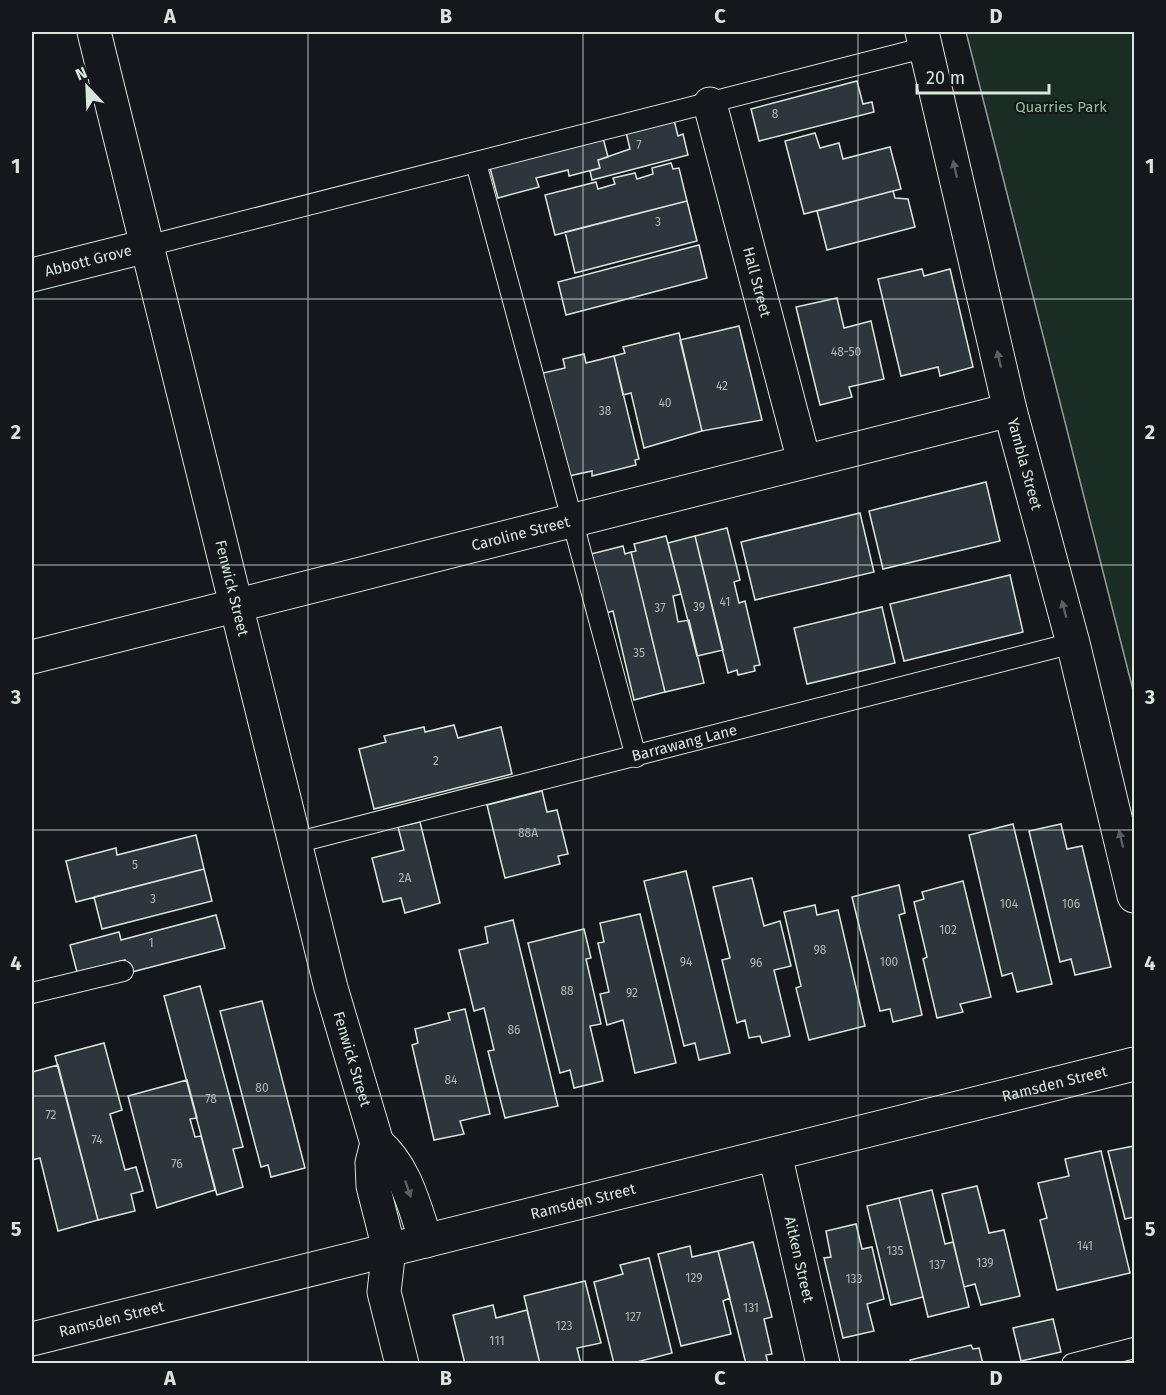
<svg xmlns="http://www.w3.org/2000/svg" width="1166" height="1395" font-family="'Fira Sans',sans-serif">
<rect width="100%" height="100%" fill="#14181c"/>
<path fill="#1a2d24" stroke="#939e99" stroke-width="1.5" d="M966,32H1134V694Z"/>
<path fill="#2c363c" stroke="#d8e6dc" stroke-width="1.5" d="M857,81L863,104L872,102L874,112L759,141L751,109Z
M674,120L678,136L683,134L688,155L592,180L590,171L600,168L598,160L630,149L626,132Z
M815,133L820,148L839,143L843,159L890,147L901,189L804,214L785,141Z
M603,138L608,157L598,160L600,168L569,176L568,170L536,178L539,187L498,198L490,168Z
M671,163L673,169L679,168L687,201L555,235L545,195L596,182L598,189L615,184L613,178L635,173L637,179L653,174L652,168Z
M893,191L895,198L908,199L915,227L827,250L817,211Z
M687,201L697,241L575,273L565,232Z
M699,245L707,278L566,315L558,282Z
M922,269L924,276L950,269L973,367L940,376L938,367L901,376L878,279Z
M837,298L844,328L871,321L884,379L849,387L852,397L820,405L796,307Z
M739,326L762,420L702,431L680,340Z
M679,333L702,431L644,448L631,393L623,395L614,356L625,353L623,347Z
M584,354L586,363L614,356L639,459L635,460L636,465L592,476V471L564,477L539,374L565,368L563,359Z
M986,482L1000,541L883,569L869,511Z
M860,513L874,572L755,600L741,542Z
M727,528L740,580L734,582L739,603L745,601L760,665L754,666L755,671L738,675L737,670L728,673L695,536Z
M666,536L681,594L673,596L678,622L689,620L704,683L665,692L631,552L636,551L634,544Z
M695,536L723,650L697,656L668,543Z
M623,546L625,554L631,552L665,692L634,700L613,611L606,613L591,554Z
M1010,575L1023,632L904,661L890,604Z
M882,607L895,663L807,684L794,628Z
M454,725L458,738L501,727L512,774L374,809L359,749L386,742L384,736L424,727L425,732Z
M542,791L547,812L557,810L568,854L558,856L560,864L505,878L487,805Z
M420,822L440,903L405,913L401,898L383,902L372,858L404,850L398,827Z
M1013,824L1052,984L1017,992L1012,973L1002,976L969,835Z
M1061,824L1067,849L1082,846L1111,967L1075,975L1071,959L1060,962L1029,831Z
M196,835L204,869L76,902L66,861L116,848L117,855Z
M204,869L212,901L102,929L94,897Z
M686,871L730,1053L699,1060L695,1043L684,1046L644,881Z
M752,878L764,926L780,921L791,966L774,970L790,1036L762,1043L760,1036L749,1038L745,1020L737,1023L722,960L730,958L713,887Z
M963,881L991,997L960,1004L963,1012L937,1018L923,959L927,957L914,902L924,899L922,892Z
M899,885L905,913L899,915L922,1015L893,1022L890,1009L880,1011L852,897Z
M815,905L817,915L838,910L865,1026L809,1040L796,988L801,986L784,912Z
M640,914L676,1063L635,1073L623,1020L607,1025L600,994L609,992L598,943L604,942L600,923Z
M216,915L225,948L128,973L125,960L77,972L70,945L119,932L121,940Z
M513,920L558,1106L505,1118L488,1051L494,1050L484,1008L474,1011L459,950L488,943L485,927Z
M584,929L591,958L586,959L601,1024L590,1026L603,1081L574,1088L570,1070L560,1073L528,943Z
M200,986L243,1147L233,1149L243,1187L217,1195L164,996Z
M262,1001L305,1168L271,1177L268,1165L261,1167L220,1011Z
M465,1009L490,1114L460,1121L464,1134L434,1140L412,1045L418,1043L415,1029L450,1020L448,1013Z
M104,1043L122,1110L110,1114L125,1170L136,1167L143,1191L131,1194L135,1211L98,1220L55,1056Z
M58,1065L98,1220L58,1231L40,1158L32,1160V1072Z
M187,1080L197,1118L190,1119L195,1137L201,1136L215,1190L157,1208L128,1096Z
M1134,1146V1217L1125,1219L1108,1151Z
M1101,1151L1130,1273L1057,1290L1040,1220L1047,1218L1038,1183L1069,1176L1065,1159Z
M977,1186L989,1233L1004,1230L1020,1296L981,1305L975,1284L964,1287L942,1194Z
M932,1190L945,1244L953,1242L969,1307L928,1317L899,1198Z
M899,1198L923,1297L891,1305L867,1206Z
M856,1224L862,1249L872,1247L884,1299L867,1304L874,1331L843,1338L824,1258L831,1257L826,1231Z
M753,1242L772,1317L764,1319L772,1354L766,1355L768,1364H746L718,1251Z
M690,1246L692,1257L718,1251L730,1298L723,1301L731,1334L681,1346L658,1254Z
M649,1258L672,1353L629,1364H614L594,1282L623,1274L620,1265Z
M585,1281L601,1343L577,1348L581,1364H540L524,1296Z
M493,1305L496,1318L527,1310L540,1364H465L453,1315Z
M1053,1319L1061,1352L1021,1361L1013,1328Z
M971,1345L973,1349L979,1348L983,1364H911L910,1360Z"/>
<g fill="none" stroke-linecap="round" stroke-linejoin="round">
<defs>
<g id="lane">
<path d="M476,163L636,757"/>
<path d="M147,246L927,47"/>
<path id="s1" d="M295,843L1073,643"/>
<path d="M32,993L123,971"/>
<path d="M1072,1364L1134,1348"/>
</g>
<g id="street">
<path id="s2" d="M94,32L331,988L377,1143L372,1163L373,1186L389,1249L384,1292L402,1364"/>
<path id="s3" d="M922,32L1010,410L1073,643L1134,896"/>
<path id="s4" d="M710,104L804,461"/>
<path id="s5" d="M32,275L147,246"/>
<path id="s6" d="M32,657L1010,410"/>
<path d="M377,1143C406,1168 414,1206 426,1241"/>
<path id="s7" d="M775,1154L823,1364"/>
<path id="s8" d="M32,1339L1134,1064"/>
</g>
</defs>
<use href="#lane" stroke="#d8e6dc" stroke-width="22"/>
<use href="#street" stroke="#d8e6dc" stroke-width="35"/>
<use href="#lane" stroke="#14181c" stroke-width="20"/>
<use href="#street" stroke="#14181c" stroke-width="33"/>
</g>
<defs><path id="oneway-solid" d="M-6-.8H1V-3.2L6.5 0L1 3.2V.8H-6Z" transform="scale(1.5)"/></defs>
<g fill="#59605f">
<use href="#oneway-solid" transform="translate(955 169) rotate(-103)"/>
<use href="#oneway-solid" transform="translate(999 359) rotate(-103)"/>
<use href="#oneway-solid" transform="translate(1064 609) rotate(-105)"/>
<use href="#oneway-solid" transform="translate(1121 839) rotate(-104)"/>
<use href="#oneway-solid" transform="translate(408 1189) rotate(71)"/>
</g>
<path fill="none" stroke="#d8e6dc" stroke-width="1.5" stroke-opacity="0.55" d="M308,32V1364M583,32V1364M858,32V1364M32,299H1134M32,565H1134M32,830H1134M32,1096H1134"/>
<g text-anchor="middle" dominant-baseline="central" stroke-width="4.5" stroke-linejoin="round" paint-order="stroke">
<g font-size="12" fill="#adbab4">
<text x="775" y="114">8</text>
<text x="639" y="145">7</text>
<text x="658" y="222">3</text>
<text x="846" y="352">48-50</text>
<text x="722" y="386">42</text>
<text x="665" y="403">40</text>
<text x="605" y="411">38</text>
<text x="725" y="602">41</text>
<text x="699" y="607">39</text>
<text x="660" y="608">37</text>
<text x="639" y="653">35</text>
<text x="436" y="761">2</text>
<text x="528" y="833">88A</text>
<text x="135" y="865">5</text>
<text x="405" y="878">2A</text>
<text x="153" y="899">3</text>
<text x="1009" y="904">104</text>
<text x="1071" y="904">106</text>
<text x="948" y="930">102</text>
<text x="151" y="943">1</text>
<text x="820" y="950">98</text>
<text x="686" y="962">94</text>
<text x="889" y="962">100</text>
<text x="756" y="963">96</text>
<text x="567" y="991">88</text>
<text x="632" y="993">92</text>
<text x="514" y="1030">86</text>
<text x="451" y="1080">84</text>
<text x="262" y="1088">80</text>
<text x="211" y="1099">78</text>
<text x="51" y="1115">72</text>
<text x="97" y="1140">74</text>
<text x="177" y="1164">76</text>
<text x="1085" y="1246">141</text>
<text x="895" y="1251">135</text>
<text x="985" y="1263">139</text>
<text x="937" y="1265">137</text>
<text x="694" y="1278">129</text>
<text x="854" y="1279">133</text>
<text x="751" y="1308">131</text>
<text x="633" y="1317">127</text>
<text x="564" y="1326">123</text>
<text x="497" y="1341">111</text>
</g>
<g font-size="15" fill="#8ac095" stroke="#14181c">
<text x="1061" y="107">Quarries Park</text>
</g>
<g font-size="15" fill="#d8e6dc" stroke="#14181c">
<text stroke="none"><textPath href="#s5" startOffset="58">Abbott Grove</textPath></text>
<text stroke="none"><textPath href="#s4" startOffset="184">Hall Street</textPath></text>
<text stroke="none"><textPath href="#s3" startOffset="444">Yambla Street</textPath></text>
<text stroke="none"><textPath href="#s6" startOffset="504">Caroline Street</textPath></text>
<text stroke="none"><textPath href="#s2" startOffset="573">Fenwick Street</textPath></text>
<text stroke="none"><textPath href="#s1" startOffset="402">Barrawang Lane</textPath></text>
<text stroke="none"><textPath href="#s2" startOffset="1059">Fenwick Street</textPath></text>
<text stroke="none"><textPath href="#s8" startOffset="1054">Ramsden Street</textPath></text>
<text stroke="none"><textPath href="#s8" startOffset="568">Ramsden Street</textPath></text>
<text stroke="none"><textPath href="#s7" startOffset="108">Aitken Street</textPath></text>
<text stroke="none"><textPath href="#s8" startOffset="82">Ramsden Street</textPath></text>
</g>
</g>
<rect width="1166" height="1395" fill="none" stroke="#14181c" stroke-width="66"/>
<g transform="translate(87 87) rotate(337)" stroke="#14181c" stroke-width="4.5" paint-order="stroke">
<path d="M0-4.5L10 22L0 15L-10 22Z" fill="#d8e6dc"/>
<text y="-9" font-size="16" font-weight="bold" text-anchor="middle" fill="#d8e6dc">N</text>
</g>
<path d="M917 84v9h132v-9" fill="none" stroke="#d8e6dc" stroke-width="3"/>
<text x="926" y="84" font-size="18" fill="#d8e6dc" stroke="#14181c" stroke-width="4.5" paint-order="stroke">20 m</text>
<rect x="33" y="33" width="1100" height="1329" fill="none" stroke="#d8e6dc" stroke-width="2"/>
<g font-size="20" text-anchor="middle" font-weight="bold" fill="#d8e6dc">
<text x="170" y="23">A</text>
<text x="446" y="23">B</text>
<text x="720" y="23">C</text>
<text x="996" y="23">D</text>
<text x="16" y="173">1</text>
<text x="1150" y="173">1</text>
<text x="16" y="439">2</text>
<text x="1150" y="439">2</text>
<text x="16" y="704">3</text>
<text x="1150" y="704">3</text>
<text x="16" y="970">4</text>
<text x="1150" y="970">4</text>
<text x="16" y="1236">5</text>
<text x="1150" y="1236">5</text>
<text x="170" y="1385">A</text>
<text x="446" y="1385">B</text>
<text x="720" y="1385">C</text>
<text x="996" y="1385">D</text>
</g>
</svg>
